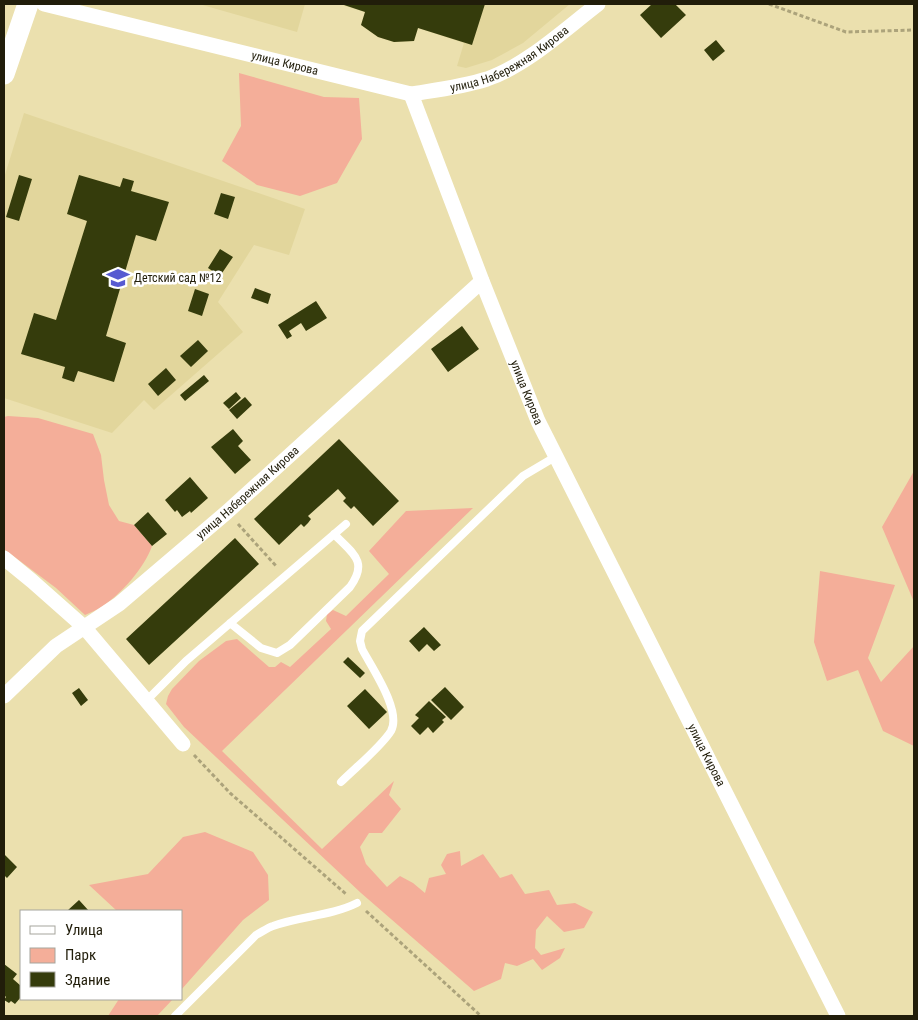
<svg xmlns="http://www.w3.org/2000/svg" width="918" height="1020" font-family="'Roboto Condensed',sans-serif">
<rect width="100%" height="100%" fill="#ebe0ae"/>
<path fill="#e2d69c" d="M199,4H305L297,32Z
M339,4H570L523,43L492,60L466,68L457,66L464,43L418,28L414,41L394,42L378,37L361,25L365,12Z
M24,113L305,209L289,255L254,245L218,302L243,332L154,410L144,400L112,433L4,398V178Z"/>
<path fill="#f4ae99" d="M239,73L324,97L359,98L362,139L337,183L300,196L257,185L222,161L241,126Z
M8,416L38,418L93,434L101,455L104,480L109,505L119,521L134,525L152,546C145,567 121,594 103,606C97,610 91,612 85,615L56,588L4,549V417Z
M914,471V602L882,527Z
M473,508L222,751L322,849L394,781L389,795L401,809L382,833H369L360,847L366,864L387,887L400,876L413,883L425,893L429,878L446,874L441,865L447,854L460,851L461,866L483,854L500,878L512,874L525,894L549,890L557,905L575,903L593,912L584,928L564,932L547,916L536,930L535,948L541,955L565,948L560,958L542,970L533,959L517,966L505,963L501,979L474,991L361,893L184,727L166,704L168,696L172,689L199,661L226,641L237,639L269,667H275L281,662L290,667L331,629L326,621L327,614L333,610L346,616L389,574L369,551L406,511Z
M820,571L895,585L868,658L881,682L914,646V746L883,731L858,670L827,681L814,642Z
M205,832L253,852L268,875L269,900L243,920L181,990V911H117L89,885L148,874L183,837Z
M119,999H173L157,1016H108Z"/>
<path fill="#353c0c" d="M341,4H485L472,45L418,28L414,41L394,42L378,37L361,25L365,12Z
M652,4H675L686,15L661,38L640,15Z
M716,40L725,51L713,61L704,50Z
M19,175L32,179L19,221L6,217Z
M79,175L120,187L123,178L134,181L131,191L169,202L156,241L136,235L106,336L126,343L114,382L78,371L74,382L62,378L65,367L21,354L34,313L56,320L87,221L67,214Z
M221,193L235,197L228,219L214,214Z
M220,249L233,257L220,276L208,268Z
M255,288L271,294L268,304L251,298Z
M195,289L209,294L202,316L188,311Z
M316,301L327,318L306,331L301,323L289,331L292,336L287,339L278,325Z
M462,326L479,349L448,372L431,349Z
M198,340L208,351L191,367L180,356Z
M166,368L176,380L158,396L148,384Z
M204,375L209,381L185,401L180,395Z
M236,392L241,398L229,409L223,403Z
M245,397L252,405L237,419L229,410Z
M233,429L243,441L238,446L251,460L235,474L211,447Z
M339,439L399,501L373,526L354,506L351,509L343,501L346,498L338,489L308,516L311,519L308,523L304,527L301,524L279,545L254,519Z
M190,477L208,498L191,513L190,511L182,517L177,510L175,512L165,500Z
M148,512L167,534L152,546L134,525Z
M235,538L259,564L149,665L126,639Z
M424,627L441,645L434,651L427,644L419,652L409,641Z
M348,657L365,673L360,678L343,662Z
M445,687L464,707L451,720L431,700Z
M79,688L88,700L81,706L72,693Z
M365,689L387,712L369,729L347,706Z
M429,701L446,717L442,720L444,722L433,733L428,727L420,735L411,726L419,718L415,715Z
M4,854L17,867L7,878L4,875Z
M79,900L89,911H67Z
M4,964L17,974L13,979L21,986V997L15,1004L11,1001L9,1003L4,1000L6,997L4,995Z"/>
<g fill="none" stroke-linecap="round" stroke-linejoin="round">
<path stroke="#aca37b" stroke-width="3" stroke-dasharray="4 2.5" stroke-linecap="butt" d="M769,4L846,32L914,30
M238,524L277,567
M194,755L230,793L346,894
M366,911L481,1016"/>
<path stroke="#fff" stroke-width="8" d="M230,623L261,648L277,653L290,645L350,587C369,561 352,553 334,534
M147,700L186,661L346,524
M341,782C355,768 381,747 391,731C402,711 372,668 362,649L360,641L362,631L523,476L555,457
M175,1016L256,935C262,932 267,928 273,926C300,916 331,916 357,903"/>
<g stroke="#fff" stroke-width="15">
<path id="s1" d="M44,4L411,94C436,90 462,87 487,79C527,65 564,30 598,4"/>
<path id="s2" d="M411,94L482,281L538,421L838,1016"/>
<path d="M4,558L32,581L84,627L183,744"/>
<path id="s3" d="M4,696L56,646L119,604L227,512L482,281"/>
</g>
<path stroke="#fff" stroke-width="21" d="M4,74L28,4"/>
</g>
<defs>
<symbol id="school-bare" viewBox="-9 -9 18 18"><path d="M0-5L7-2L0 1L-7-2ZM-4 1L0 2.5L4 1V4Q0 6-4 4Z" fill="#575ad1" stroke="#fff" stroke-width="2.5" paint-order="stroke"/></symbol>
</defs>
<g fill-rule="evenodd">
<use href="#school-bare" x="102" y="262" width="32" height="32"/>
</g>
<g text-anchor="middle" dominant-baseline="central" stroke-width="5" stroke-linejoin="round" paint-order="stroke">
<g font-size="12" fill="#211d0a" stroke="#fff">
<text stroke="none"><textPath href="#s1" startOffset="484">улица Набережная Кирова</textPath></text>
<text stroke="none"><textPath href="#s1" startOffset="248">улица Кирова</textPath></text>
<text stroke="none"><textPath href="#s2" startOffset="320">улица Кирова</textPath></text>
<text stroke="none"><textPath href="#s3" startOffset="318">улица Набережная Кирова</textPath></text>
<text stroke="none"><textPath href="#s2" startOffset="725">улица Кирова</textPath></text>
</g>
<g font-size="12" fill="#211d0a" stroke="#fff" text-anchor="start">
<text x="134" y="278">Детский сад №12</text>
</g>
</g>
<rect width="918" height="1020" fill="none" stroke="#211d0a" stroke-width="10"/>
<rect x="20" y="910" width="162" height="90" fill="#ffffff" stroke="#a6a59d"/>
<rect x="30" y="926" width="25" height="8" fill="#ffffff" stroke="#a6a59d"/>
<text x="65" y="935" font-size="15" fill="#211d0a">Улица</text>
<rect x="30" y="948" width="25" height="15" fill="#f4ae99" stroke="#a6a59d"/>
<text x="65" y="960" font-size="15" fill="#211d0a">Парк</text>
<rect x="30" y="972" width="25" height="15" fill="#353c0c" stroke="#a6a59d"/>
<text x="65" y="985" font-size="15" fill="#211d0a">Здание</text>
</svg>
